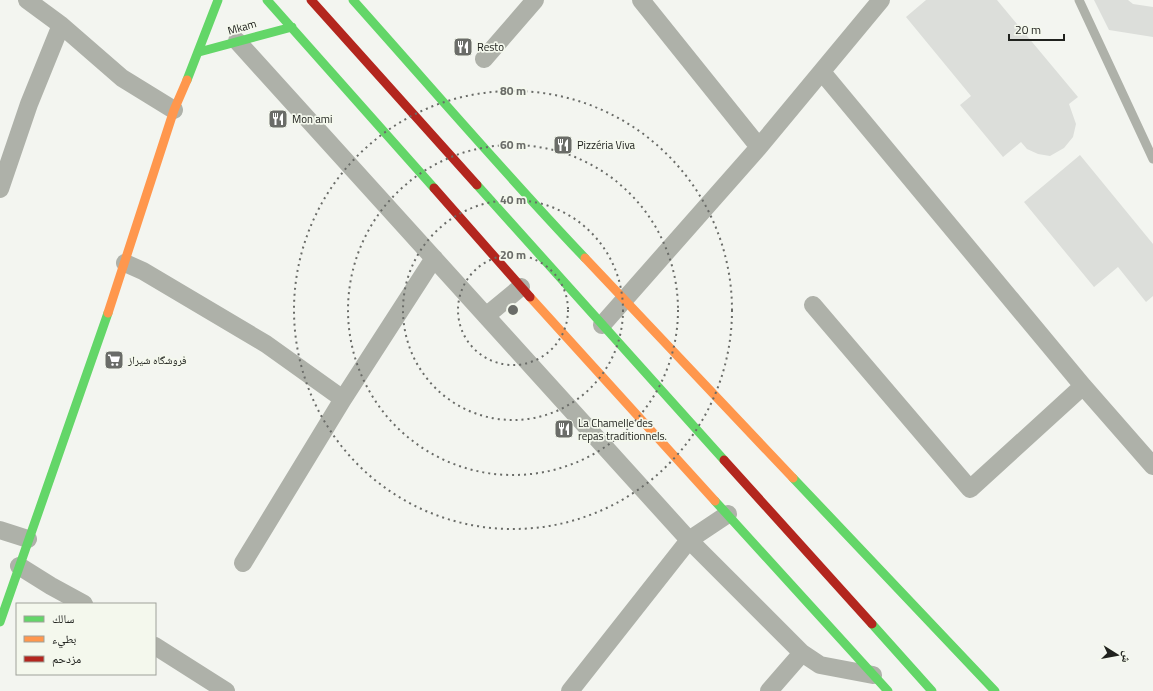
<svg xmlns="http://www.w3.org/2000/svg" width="1153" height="691" font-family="'Titillium Web','Noto Naskh Arabic',sans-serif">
<rect width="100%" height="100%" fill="#f3f5f0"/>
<path fill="#dcdeda" d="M926,0H997L1078,97L1069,104L1076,124L1073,137L1064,148L1050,156L1038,154L1027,149L1021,142L1003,157L960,105L971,96L906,17Z
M1094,0H1128L1133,4L1153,7V37L1109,30Z
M1080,155L1153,244V296L1146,302L1118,267L1094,287L1024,202Z"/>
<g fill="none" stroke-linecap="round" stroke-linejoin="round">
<path stroke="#aeb1a9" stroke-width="9" d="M1079,0L1153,159"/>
<path stroke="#aeb1a9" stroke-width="18" d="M27,0L61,25L122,78L174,110
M641,0L759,147
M237,41L689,540L802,653L820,665L873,675
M484,59L535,0
M822,72L1083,386L1153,466
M0,189L29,104L61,25
M125,263L143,271L266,344L343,399L243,563
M813,305L970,489L1083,386
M486,316L521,287
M602,325L759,147L881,0
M343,399L434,258
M0,530L28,539
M19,566L51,586L84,604
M155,646L226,691
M570,691L689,540L728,514
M769,691L802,653"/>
<path stroke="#63d668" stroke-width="9" d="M267,0L434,188
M353,0C430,86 505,174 585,258
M199,52L292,27
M187,80L218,0
M477,185L724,460
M793,478L995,691
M715,501L888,691
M0,622L108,313
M872,624L932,691"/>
<path stroke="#ff974d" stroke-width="9" d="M585,258L793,478
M530,297L715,501
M108,313L174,110L187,80"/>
<path stroke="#b3261e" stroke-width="9" d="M311,0L477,185
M434,188L530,297
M724,460L872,624"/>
</g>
<g fill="none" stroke="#6a6c68" stroke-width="2" stroke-dasharray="2 4">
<circle cx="513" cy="310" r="55"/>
<circle cx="513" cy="310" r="110"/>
<circle cx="513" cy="310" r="165"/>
<circle cx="513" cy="310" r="219"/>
</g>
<defs>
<symbol id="restaurant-square" viewBox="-11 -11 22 22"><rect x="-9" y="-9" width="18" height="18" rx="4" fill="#6a6c68" stroke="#f4f8ed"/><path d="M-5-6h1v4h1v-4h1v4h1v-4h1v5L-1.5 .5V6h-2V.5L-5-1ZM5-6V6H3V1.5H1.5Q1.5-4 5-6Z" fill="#fff"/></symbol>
<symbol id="supermarket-square" viewBox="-11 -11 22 22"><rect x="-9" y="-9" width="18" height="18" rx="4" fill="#6a6c68" stroke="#f4f8ed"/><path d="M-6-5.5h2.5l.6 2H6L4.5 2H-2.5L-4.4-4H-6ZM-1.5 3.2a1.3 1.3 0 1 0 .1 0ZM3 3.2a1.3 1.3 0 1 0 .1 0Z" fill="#fff"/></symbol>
</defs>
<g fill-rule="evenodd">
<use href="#restaurant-square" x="452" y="36" width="22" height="22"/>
<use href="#restaurant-square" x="267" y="108" width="22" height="22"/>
<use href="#restaurant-square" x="552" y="134" width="22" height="22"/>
<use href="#supermarket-square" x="103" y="349" width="22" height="22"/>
<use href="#restaurant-square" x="553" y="418" width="22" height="22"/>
</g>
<g text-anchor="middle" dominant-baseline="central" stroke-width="3.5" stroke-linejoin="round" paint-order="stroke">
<g font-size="11" fill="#20221e" stroke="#f4f8ed">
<text transform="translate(242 27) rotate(-16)">Mkam</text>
</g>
<g font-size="11" fill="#20221e" stroke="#f4f8ed" text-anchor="start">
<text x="477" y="47">Resto</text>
<text x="292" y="119">Mon ami</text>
<text x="577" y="145">Pizzéria Viva</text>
<text x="128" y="360">فروشگاه شيراز</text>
<text x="578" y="423">La Chamelle des<tspan x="578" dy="13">repas traditionnels.</tspan></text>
</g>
</g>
<circle cx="513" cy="310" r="6" fill="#6a6c68" stroke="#f4f8ed" stroke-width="2"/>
<g font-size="12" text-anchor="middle" font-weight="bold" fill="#6a6c68" stroke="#f4f8ed" stroke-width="3.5" stroke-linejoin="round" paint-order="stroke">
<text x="513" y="95">80 m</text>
<text x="513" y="149">60 m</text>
<text x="513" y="204">40 m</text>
<text x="513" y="259">20 m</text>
</g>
<rect x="16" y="603" width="140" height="72" fill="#f4f8ed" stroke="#9fa29a"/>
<rect x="24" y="616" width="20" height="6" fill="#63d668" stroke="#9fa29a"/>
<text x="52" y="623" font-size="12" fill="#20221e">سالك</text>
<rect x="24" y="636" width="20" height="6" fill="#ff974d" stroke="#9fa29a"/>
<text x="52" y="643" font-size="12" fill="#20221e">بطيء</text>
<rect x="24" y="656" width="20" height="6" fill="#b3261e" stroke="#9fa29a"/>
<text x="52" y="663" font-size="12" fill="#20221e">مزدحم</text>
<g transform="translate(1117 655) rotate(101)" stroke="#f4f8ed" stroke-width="3" paint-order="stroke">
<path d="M0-3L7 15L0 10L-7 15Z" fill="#20221e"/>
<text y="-6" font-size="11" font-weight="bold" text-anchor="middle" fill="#20221e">ش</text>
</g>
<path d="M1009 34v6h55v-6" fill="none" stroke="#20221e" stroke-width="2"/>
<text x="1015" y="34" font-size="12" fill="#20221e" stroke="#f4f8ed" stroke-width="3" paint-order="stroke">20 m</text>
</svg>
